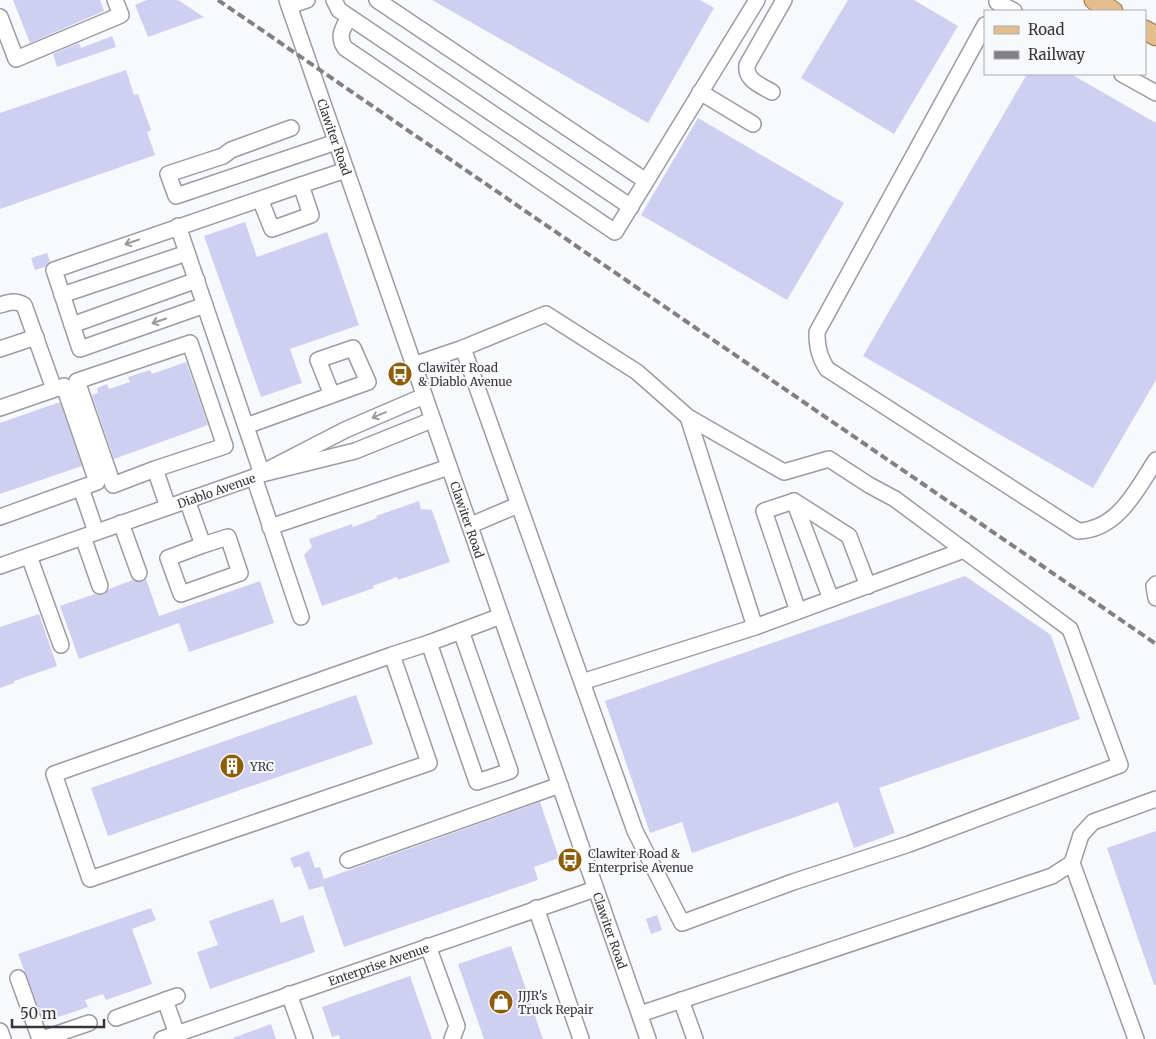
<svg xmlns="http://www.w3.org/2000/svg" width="1156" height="1039" font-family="Merriweather,serif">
<rect width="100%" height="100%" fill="#f8f9fd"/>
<path fill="#cfd0f1" d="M13,0H100L104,11L30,43Z
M147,0H178L204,17L148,37L135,5Z
M432,0H700L714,8L648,123Z
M848,0H914L958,26L894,134L801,78Z
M112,36L116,47L57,67L53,54L79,43L81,48Z
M126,70L134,95L138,94L151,130L147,132L155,155L0,209V113Z
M1027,74H1071L1156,123V380L1093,488L863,356Z
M698,118L844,203L787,300L641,215Z
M245,222L257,257L327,232L359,325L290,349L302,383L261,397L204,236Z
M47,253L50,262L45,267L35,270L31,258Z
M186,362L208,425L114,459L92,395L98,393L97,388L107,384L109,389L130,382L128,377L150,370L152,374Z
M60,402L82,466L0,494V423Z
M419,501L421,509L432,510L450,562L398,580L397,577L373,586L374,588L322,606L304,555L312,547L309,539L352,524L353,527L377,518L376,516Z
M965,576L1051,635L1080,719L879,788L895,833L854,848L838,802L692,853L682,822L650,833L605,701Z
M146,579L159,616L260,581L274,623L189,652L179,623L79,659L60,606L95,594L104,595L109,589L133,580L142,582Z
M39,614L57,666L14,681V683L0,688V627Z
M356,695L373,744L108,836L91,788Z
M540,802L559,858L534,867L538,880L344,947L323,886L309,890L300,866L294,868L290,858L309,851L315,868L320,867L324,879Z
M1156,831V985H1154L1107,848Z
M273,899L281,923L303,915L315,952L210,989L197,952L218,945L209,921Z
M151,908L156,920L132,929L152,984L106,1000L103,994L85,1000L88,1007L44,1022L18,954Z
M657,915L662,930L651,934L646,919Z
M511,946L543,1039H484L458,964Z
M410,976L432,1039H340L339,1035L332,1037L322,1007Z
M271,1024L276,1039H234L233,1038Z"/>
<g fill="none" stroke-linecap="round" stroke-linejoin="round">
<defs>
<g id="minor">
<path id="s1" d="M287,0L648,1039"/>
<path d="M334,0L339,10L631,207"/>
<path d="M377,0L646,181"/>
<path d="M997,2L1014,11"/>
<path d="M289,6L307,0"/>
<path d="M0,17L16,59L121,15L115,0"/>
<path d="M349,17C343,28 337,36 345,48L615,232L757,0"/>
<path d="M985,25L817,332C817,347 819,356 827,369L1078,531C1118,530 1137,489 1156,460"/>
<path d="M1122,74L1156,93"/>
<path d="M700,92L753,124"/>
<path d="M772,92C760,85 745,80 747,65L784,0"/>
<path d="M291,128L231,150L223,156L168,174L176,196L336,142"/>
<path d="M301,185L346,170"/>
<path d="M178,226L262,474L355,451L432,420"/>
<path d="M62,295L187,253"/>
<path d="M0,305C10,302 15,300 24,305L54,389"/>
<path d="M205,305L80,349L54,270L301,185L311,215L272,229L260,199"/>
<path d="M72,325L197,280"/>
<path d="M0,349L36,337"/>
<path d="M413,365L463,348L546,314L637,372L688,417L784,472L829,459L869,485L895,499L1070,629L1120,765L909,844L793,882L682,923L635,831L463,348"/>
<path d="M0,408L64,386L97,482L0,517"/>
<path d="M688,417L755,627"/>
<path d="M246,426L368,382L353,348L318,360L332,395"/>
<path d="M155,469L113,485L77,381L190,343L225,446L155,469L168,507"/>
<path d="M254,477L301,617"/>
<path d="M81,488L96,532"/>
<path d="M187,500L203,545L228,537L240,573L181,594L168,558L203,545"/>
<path d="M794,501L831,599"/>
<path d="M121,523L139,573"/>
<path d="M471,525L518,505"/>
<path d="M270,527L449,467"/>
<path d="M83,537L100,586"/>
<path d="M29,556L61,645"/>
<path id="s2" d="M0,566L254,477L345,430L424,396"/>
<path d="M1156,584L1154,586L1156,598"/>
<path d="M798,611L764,511L794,501L849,536L868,586"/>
<path d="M461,631L510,771L477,782L429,643L501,616"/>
<path d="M392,655L429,763L90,879L54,774L392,655L429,643"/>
<path d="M582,682L755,627L964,550"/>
<path d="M348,860L560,785"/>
<path d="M1072,863L1136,1039"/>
<path d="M536,908L581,1039"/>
<path d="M428,946L457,1026L452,1039"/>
<path d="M18,978L40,1039"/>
<path d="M289,994L305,1039"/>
<path d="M165,1000L177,1034"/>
<path d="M681,1000L695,1039"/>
<path d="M640,1014L1052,876L1072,863L1081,835L1093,822L1156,799"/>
<path d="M116,1018L177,996"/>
<path d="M0,1031L3,1039"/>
<path d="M42,1039L89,1023"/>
<path id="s3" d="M162,1039L595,889"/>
</g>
<path id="major" d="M1094,0L1113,11
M1145,30L1156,36"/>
</defs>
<use href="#minor" stroke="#9b9ba6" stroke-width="18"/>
<use href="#major" stroke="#99723e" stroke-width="21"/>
<use href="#minor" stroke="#fff" stroke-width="15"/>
<use href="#major" stroke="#e2be8c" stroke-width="19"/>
<path stroke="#808085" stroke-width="4" stroke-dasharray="8 4" stroke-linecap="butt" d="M218,0L1156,644"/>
</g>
<defs><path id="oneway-shaft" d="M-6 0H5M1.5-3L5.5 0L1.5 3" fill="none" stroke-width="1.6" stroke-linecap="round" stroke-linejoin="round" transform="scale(1.25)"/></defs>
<g stroke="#9a9a9d">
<use href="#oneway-shaft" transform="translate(132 242) rotate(161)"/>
<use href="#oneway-shaft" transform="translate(159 321) rotate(161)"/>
<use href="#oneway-shaft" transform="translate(379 415) rotate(157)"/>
</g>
<defs>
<symbol id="bus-disc" viewBox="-11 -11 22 22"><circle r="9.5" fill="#8e5d08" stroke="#f8f9fd"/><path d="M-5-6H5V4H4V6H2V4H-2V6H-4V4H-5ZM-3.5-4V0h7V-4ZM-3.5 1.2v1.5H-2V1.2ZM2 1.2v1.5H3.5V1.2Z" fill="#fff"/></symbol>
<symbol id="building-disc" viewBox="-11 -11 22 22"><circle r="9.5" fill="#8e5d08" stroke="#f8f9fd"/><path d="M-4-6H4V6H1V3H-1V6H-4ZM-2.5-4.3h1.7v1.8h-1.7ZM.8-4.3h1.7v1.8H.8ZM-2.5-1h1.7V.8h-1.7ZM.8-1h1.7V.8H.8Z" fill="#fff"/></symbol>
<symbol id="shop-disc" viewBox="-11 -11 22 22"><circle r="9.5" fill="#8e5d08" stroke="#f8f9fd"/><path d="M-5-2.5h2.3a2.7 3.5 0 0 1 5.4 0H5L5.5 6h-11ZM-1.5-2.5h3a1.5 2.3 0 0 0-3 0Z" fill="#fff"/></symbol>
</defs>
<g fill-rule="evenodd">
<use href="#bus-disc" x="386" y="360" width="28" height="28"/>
<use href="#building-disc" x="218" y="752" width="28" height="28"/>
<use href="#bus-disc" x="556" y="846" width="28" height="28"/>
<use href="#shop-disc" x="487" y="988" width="28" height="28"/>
</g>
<g text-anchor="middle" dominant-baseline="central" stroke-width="4" stroke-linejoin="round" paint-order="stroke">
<g font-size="12" fill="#36363b" stroke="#f8f9fd">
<text stroke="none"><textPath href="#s1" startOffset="145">Clawiter Road</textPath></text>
<text stroke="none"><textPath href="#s2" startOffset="229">Diablo Avenue</textPath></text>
<text stroke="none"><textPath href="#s1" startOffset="550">Clawiter Road</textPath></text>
<text stroke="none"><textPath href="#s1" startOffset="985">Clawiter Road</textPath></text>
<text stroke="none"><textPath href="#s3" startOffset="229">Enterprise Avenue</textPath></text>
</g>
<g font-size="12" fill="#36363b" stroke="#f8f9fd" text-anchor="start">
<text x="418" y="367">Clawiter Road<tspan x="418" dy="14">&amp; Diablo Avenue</tspan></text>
<text x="250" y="766">YRC</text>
<text x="588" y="853">Clawiter Road &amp;<tspan x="588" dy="14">Enterprise Avenue</tspan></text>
<text x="518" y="995">JJJR's<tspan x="518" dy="14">Truck Repair</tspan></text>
</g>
</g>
<rect x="984" y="10" width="162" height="65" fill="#f8f9fd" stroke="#aaabaf"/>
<rect x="994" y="26" width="25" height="8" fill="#e2be8c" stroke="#aaabaf"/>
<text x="1028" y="35" font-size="15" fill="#36363b">Road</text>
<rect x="994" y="51" width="25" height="8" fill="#808085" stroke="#aaabaf"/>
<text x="1028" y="60" font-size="15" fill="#36363b">Railway</text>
<path d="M12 1019v8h92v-8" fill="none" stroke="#36363b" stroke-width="2.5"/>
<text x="20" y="1019" font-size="15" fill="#36363b" stroke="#f8f9fd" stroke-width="4" paint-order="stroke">50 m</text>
</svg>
